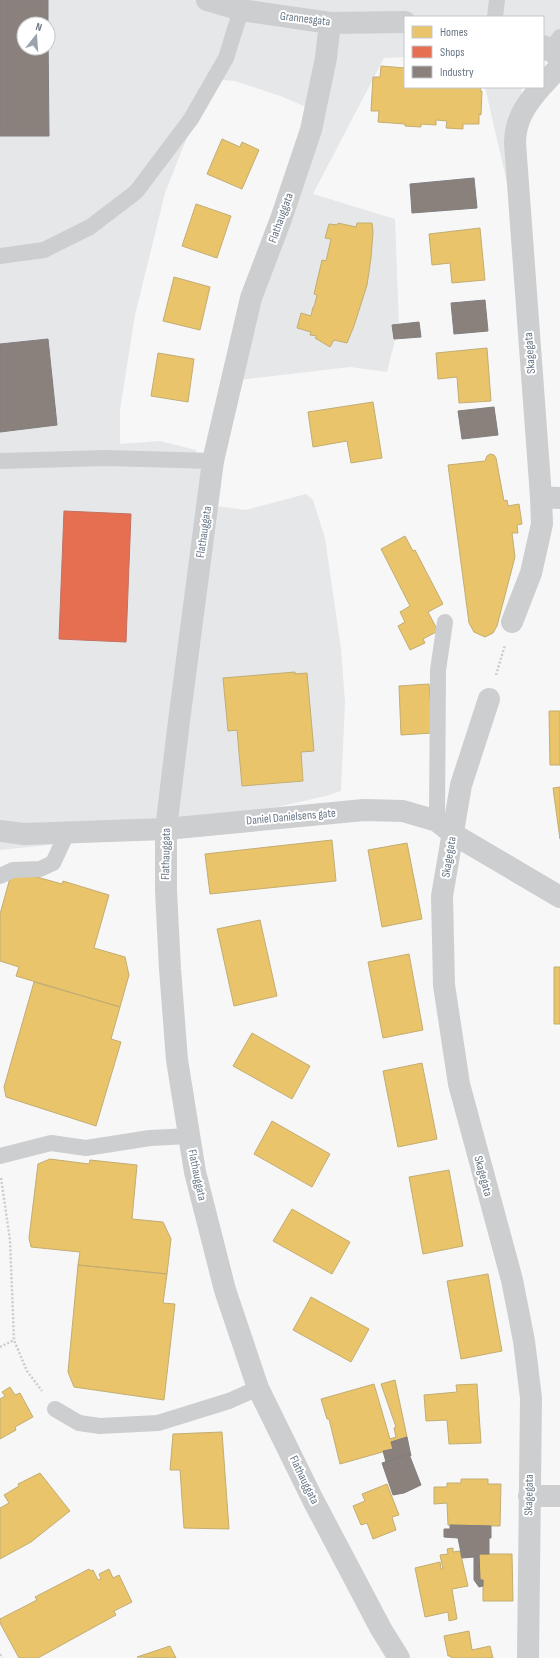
<svg xmlns="http://www.w3.org/2000/svg" width="560" height="1658" font-family="'Sofia Sans Condensed',sans-serif">
<rect width="100%" height="100%" fill="#f7f7f7"/>
<path fill="#e6e7e8" fill-rule="evenodd" d="M0,0H560V42H543V17H405V57L384,58L313,194L395,219L399,324L387,372L350,367L230,381L285,192L306,107L283,97L235,81L210,79L165,193L135,315L120,410V444L160,441L196,450L209,505L246,510L306,494L313,500L325,538L341,649L345,702L341,791L326,796L158,834L0,850ZM24,24H48V48H24Z
M485,87H522L511,201Z"/>
<path fill="#e9c46a" stroke="#c2ad72" d="M381,66L405,68V87H481L480,91H482L481,115L479,114V124H463V129L446,128L447,121L436,120V125L421,124V127L405,126V124L378,122L379,111H371L373,77H380Z
M222,139L240,147L242,142L259,150L242,189L207,174Z
M196,204L231,216L217,258L182,246Z
M338,223L356,227L357,223H372L373,232L371,258L367,285L354,326L347,343L334,340L330,347L315,338L317,336L310,335L311,332L297,328L301,313L311,316L313,307H314L317,295L314,294L322,260L326,261L331,239L325,238L329,224L338,225Z
M480,228L485,280L452,283L450,263L432,265L429,234Z
M174,277L210,287L200,330L163,321Z
M487,348L491,401L459,403L457,377L438,379L436,353Z
M158,353L194,359L188,402L151,396Z
M373,402L382,458L351,463L347,441L313,447L308,412Z
M490,454L494,455L496,458L504,501L507,500L508,506L519,504L522,524L517,525L518,533H512L515,557L497,626L493,633L485,637L474,632L469,623L448,465L485,461L487,456Z
M405,536L413,551L415,550L443,604L428,612L438,631L423,639L425,643L410,650L398,626L405,622L400,612L410,606L381,549Z
M295,672V674L307,673L314,751L301,752L303,781L242,786L237,730L228,731L223,678Z
M429,684L433,733L401,735L399,686Z
M549,711H560V765H550Z
M560,787V839L553,788Z
M332,840L336,881L210,894L205,854Z
M407,843L422,919L382,927L368,850Z
M26,874L62,884L63,881L109,895L94,948L125,957L129,975L120,1007L16,976L19,967L0,961V914L10,878Z
M260,920L277,996L234,1006L217,929Z
M409,954L423,1030L383,1038L368,962Z
M554,967H560V1024H554Z
M34,982L120,1007L111,1039L121,1042L96,1126L6,1097L4,1087Z
M252,1033L310,1066L292,1099L233,1066Z
M422,1063L437,1139L398,1147L383,1071Z
M272,1121L330,1154L312,1187L254,1154Z
M50,1159L89,1164L90,1160L137,1165L132,1219L163,1222L171,1239L167,1274L78,1265L80,1252L31,1247L29,1238L38,1164Z
M449,1170L463,1246L423,1254L409,1177Z
M292,1209L350,1242L332,1274L273,1241Z
M78,1265L167,1274L163,1303L175,1304L164,1400L74,1387L68,1372Z
M488,1274L502,1351L461,1359L447,1281Z
M311,1297L369,1329L351,1362L293,1330Z
M395,1380L407,1437L391,1442L393,1449L340,1464L329,1419H327L321,1399L374,1384L390,1439L396,1437L394,1428L396,1427L381,1384Z
M477,1384L481,1443L449,1444L447,1420L426,1421L424,1395L457,1392L456,1385Z
M10,1387L15,1395L20,1393L33,1417L15,1427L16,1430L0,1439V1399L5,1396L2,1392Z
M222,1432L229,1529L184,1528L180,1470H170L173,1434Z
M40,1473L70,1511L31,1542L0,1559V1508L9,1503L4,1495L19,1486L18,1484Z
M461,1479H488V1484H501L500,1526L448,1525L447,1503L434,1504V1487H447V1483H461Z
M387,1484L399,1515L392,1517L396,1530L373,1539L367,1523L361,1525L353,1506L365,1501L362,1494Z
M453,1548V1552L460,1551L468,1586L452,1589L457,1619L449,1621L448,1612L425,1617L415,1568L440,1562L441,1569H443L440,1555L448,1554L447,1549Z
M479,1554H512L513,1601H483V1580H480Z
M89,1569L91,1571L93,1570L98,1580L101,1579L99,1574L109,1569L113,1578L119,1575L132,1602L114,1611L116,1615L38,1658H19L0,1623V1619L37,1600L35,1597Z
M469,1631L472,1650L490,1646L493,1658H451V1656H448L444,1636Z
M170,1646L176,1658L137,1657Z"/>
<path fill="#e76f51" stroke="#c17161" d="M64,511L131,514L126,642L59,639Z"/>
<path fill="#8a817c" stroke="#807e7f" d="M0,0H48V24H24V48H48V32L49,136H0Z
M474,178L477,208L412,213L410,184Z
M485,300L488,331L454,334L451,303Z
M419,322L421,337L394,339L392,325Z
M48,339L57,425L0,432V344Z
M494,407L498,435L462,439L458,411Z
M407,1437L411,1456L409,1454L386,1462L383,1451L393,1449L391,1442Z
M409,1454L421,1485L404,1493L393,1495L382,1463Z
M450,1525L491,1526V1538H489V1554H479L480,1580H483V1586L479,1587L474,1580V1557L462,1558L458,1538L444,1537V1529H450Z"/>
<g fill="none" stroke-linecap="round" stroke-linejoin="round">
<path stroke="#cbcccc" stroke-width="2.5" stroke-dasharray="2 2" stroke-linecap="butt" d="M496,675L505,645
M1,1178L10,1240L14,1340L27,1371L42,1391
M0,1347L14,1340
M0,1654L2,1658"/>
<path stroke="#cdced0" stroke-width="16" d="M495,17L497,0
M551,50L560,37
M0,256L44,250L90,227L136,192L191,119L226,58L241,10
M0,461L105,458L213,461
M437,821L438,670L445,622
M0,876L13,870L40,869L53,863L67,833
M0,1156L51,1143L86,1148L150,1138L189,1136
M55,1409L79,1423L100,1426L158,1423L229,1401L258,1388"/>
<path stroke="#cdced0" stroke-width="22" d="M207,0L241,10L330,23
M543,85L560,66
M541,497L560,498
M512,622L531,573L542,524L541,497L515,143C515,120 526,104 541,87
M489,699L461,785L442,896L444,985L459,1084L512,1280L524,1341L531,1398L528,1658
M0,831L24,834L166,829L364,810L403,811L437,821L453,834L560,897
M529,1496H560"/>
<path stroke="#cdced0" stroke-width="22" d="M543,46L560,57
M399,1658L381,1629L313,1500L258,1388L225,1290L195,1172L177,1060L170,969L166,891V829L179,721L213,461L251,298L281,219L311,130L326,58L330,23L405,22"/>
</g>
<g text-anchor="middle" dominant-baseline="central" stroke-width="4" stroke-linejoin="round" paint-order="stroke">
<g font-size="12" fill="#687686" stroke="#fff">
<text transform="translate(305 19) rotate(7)">Grannesgata</text>
<text transform="translate(281 218) rotate(-70)">Flathauggata</text>
<text transform="translate(530 353) rotate(-94)">Skagegata</text>
<text transform="translate(204 532) rotate(-82)">Flathauggata</text>
<text transform="translate(291 817) rotate(-5)">Daniel Danielsens gate</text>
<text transform="translate(166 854) rotate(-89)">Flathauggata</text>
<text transform="translate(449 857) rotate(-81)">Skagegata</text>
<text transform="translate(197 1175) rotate(78)">Flathauggata</text>
<text transform="translate(483 1176) rotate(75)">Skagegata</text>
<text transform="translate(304 1480) rotate(64)">Flathauggata</text>
<text transform="translate(529 1495) rotate(-89)">Skagegata</text>
</g>
</g>
<rect x="404" y="16" width="140" height="72" fill="#ffffff" stroke="#c3c8cf"/>
<rect x="412" y="26" width="20" height="12" fill="#e9c46a" stroke="#c3c8cf"/>
<text x="440" y="36" font-size="12" fill="#687686">Homes</text>
<rect x="412" y="46" width="20" height="12" fill="#e76f51" stroke="#c3c8cf"/>
<text x="440" y="56" font-size="12" fill="#687686">Shops</text>
<rect x="412" y="66" width="20" height="12" fill="#8a817c" stroke="#c3c8cf"/>
<text x="440" y="76" font-size="12" fill="#687686">Industry</text>
<g transform="translate(36 36) rotate(17)"><circle r="19" fill="#ffffff" stroke="#c3c8cf"/>
<path d="M0-3L7 15L0 10L-7 15Z" fill="#9aa3ae"/>
<text y="-6" font-size="11" font-weight="bold" text-anchor="middle" fill="#687686">N</text>
</g>
</svg>
